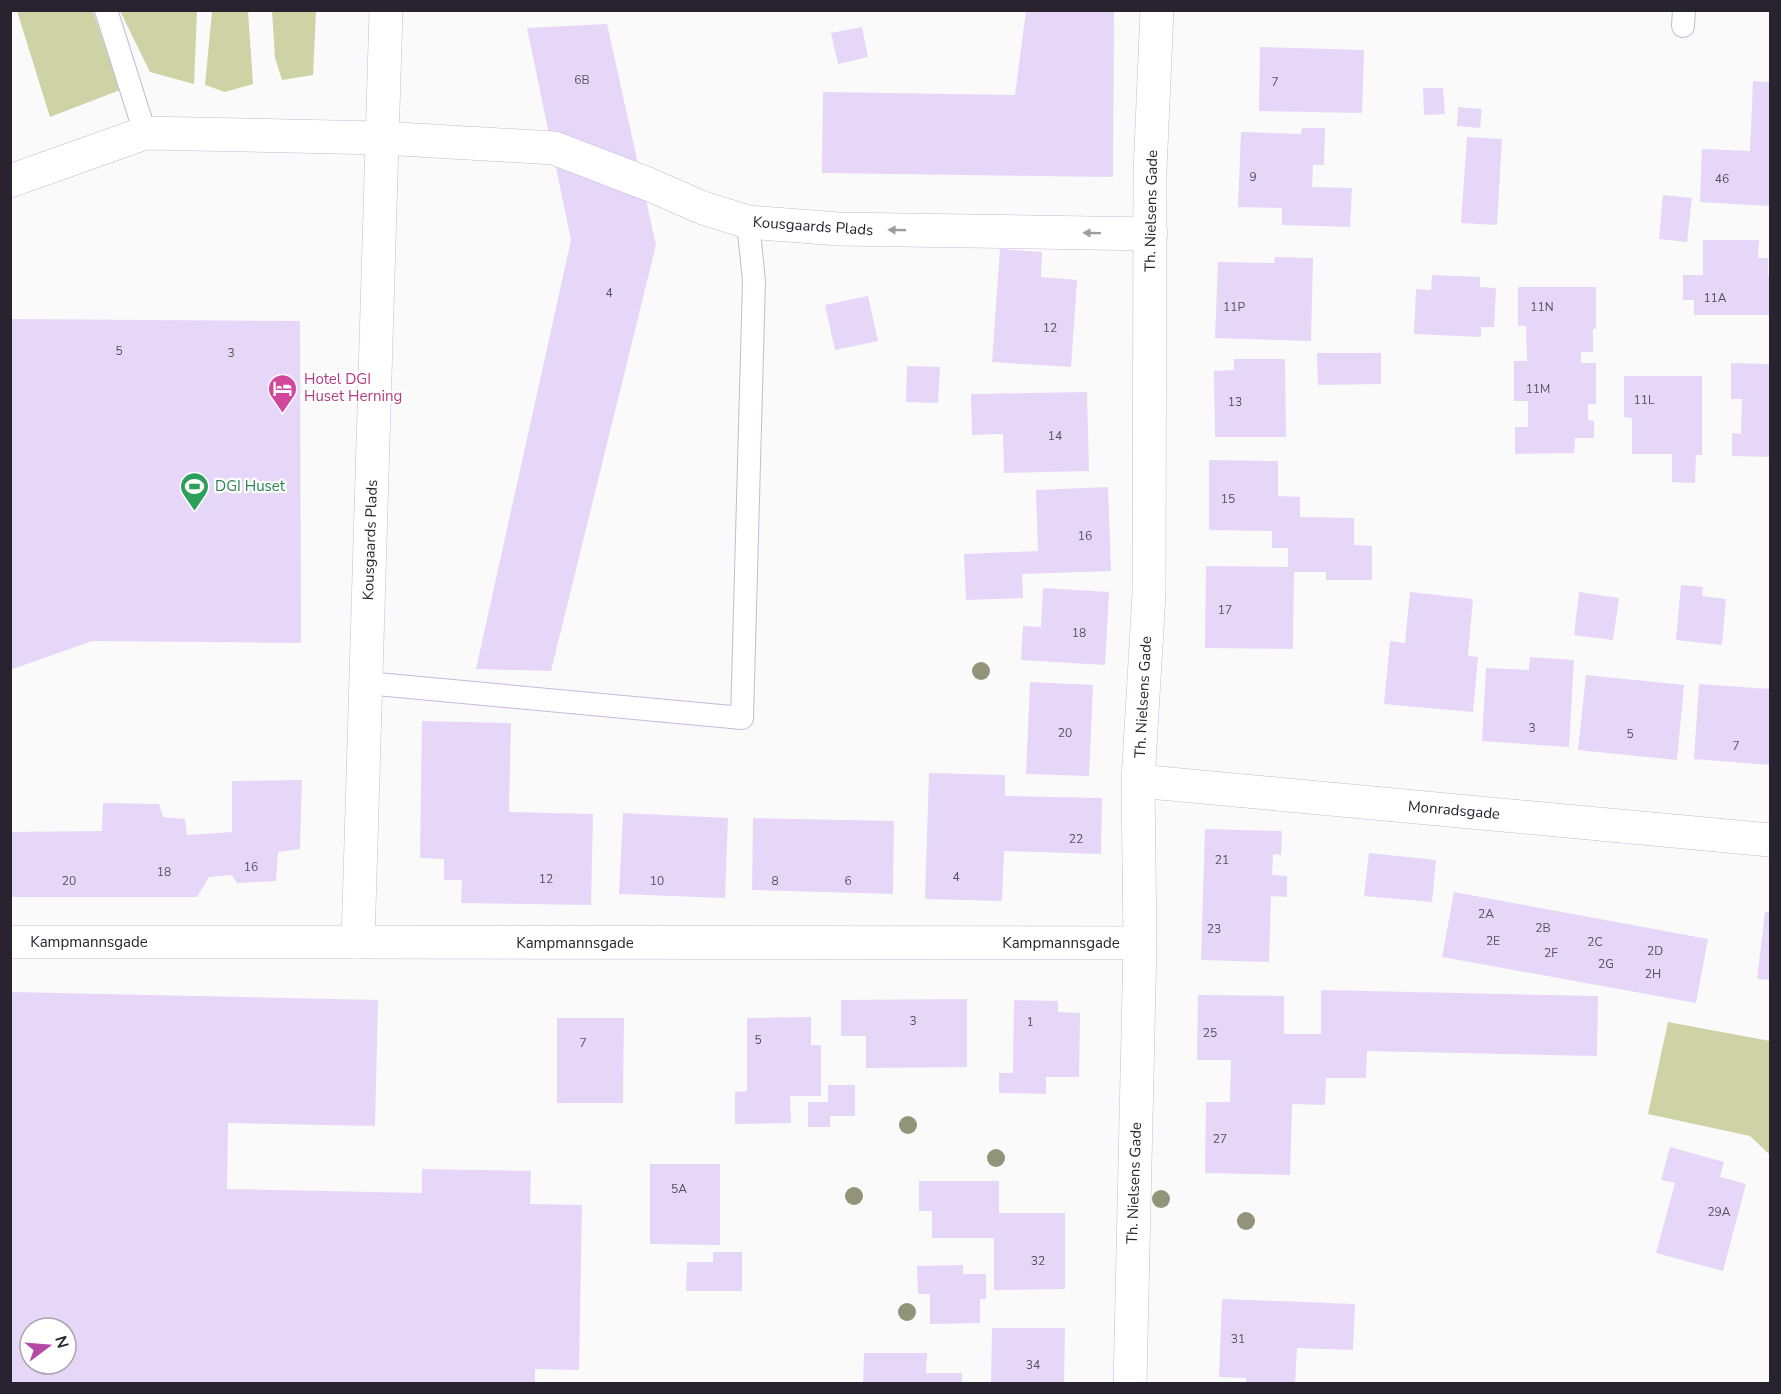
<svg xmlns="http://www.w3.org/2000/svg" width="1781" height="1394" font-family="'Nunito Sans',sans-serif">
<rect width="100%" height="100%" fill="#fafafa"/>
<path fill="#ced3a6" d="M17,11H93L120,90L50,117Z
M120,11H197L194,84L150,72Z
M212,11H248L253,84L225,92L205,85Z
M272,11H316L313,75L282,80L275,58Z
M1668,1022L1770,1041V1155L1750,1136L1648,1114Z"/>
<path fill="#e6d7f8" fill-rule="evenodd" d="M1026,10H1114L1113,177L822,173L823,92L1015,95Z
M607,24L656,245L551,671L476,669L571,240L527,28Z
M862,27L868,57L838,64L831,33Z
M1260,47L1364,50L1362,113L1259,111Z
M1753,81L1770,82V206L1700,202L1702,149L1750,151Z
M1423,88H1443L1445,114L1424,115Z
M1458,107L1482,109L1480,128L1457,126Z
M1302,128H1325L1324,165H1313L1312,187L1352,188L1350,227L1282,225V208L1238,207L1241,132L1301,134Z
M1467,137L1502,139L1497,225L1461,223Z
M1663,195L1692,198L1687,242L1659,239Z
M1703,240H1759L1758,258H1768V275H1770V315H1694V300H1683V275H1703Z
M1000,249L1042,252L1041,277L1077,280L1071,367L992,362Z
M1275,257L1313,258L1311,341L1215,338L1218,262L1274,263Z
M1432,275L1480,277V287L1496,288L1494,327H1481V337L1414,334L1416,289L1431,290Z
M1518,287H1596V329H1593V352H1581V363H1596V404H1588V420L1594,421V438H1575L1574,453L1515,454V427H1528V401H1514V361H1527L1526,326H1518Z
M868,296L878,341L835,350L825,305Z
M10,319L300,321L301,643L92,641L10,670Z
M1317,353H1381V384L1318,385Z
M1234,359H1285L1286,437H1215L1214,371L1234,370Z
M1731,363L1770,364V457L1732,456V433L1741,434L1742,399H1731Z
M907,366L940,367L938,403L906,402Z
M1624,376H1702V455H1696L1695,483L1672,482V454H1632V418L1624,417Z
M1087,392L1089,471L1004,473L1003,434L972,435L971,394Z
M1209,460L1278,461V496L1300,497V517L1354,518V545L1372,546V580H1326V572H1294L1293,649L1205,648L1206,566L1288,567V548H1272V531L1209,530Z
M1108,487L1111,571L1022,574L1023,598L966,600L964,554L1038,551L1036,490Z
M1681,585L1703,587L1702,596L1726,599L1722,645L1676,640Z
M1043,588L1109,592L1105,665L1021,660L1023,626L1041,627Z
M1410,592L1473,599L1468,656L1478,657L1473,712L1384,704L1390,641L1405,643Z
M1579,592L1619,598L1613,640L1574,635Z
M1530,657L1574,660L1569,747L1482,741L1486,668L1529,670Z
M1586,675L1684,685L1677,760L1578,750Z
M1030,682L1093,685L1089,776L1026,774Z
M1699,684L1770,689V765L1694,759Z
M422,721L511,723L509,812L593,814L591,905L461,903L462,880H444V859L420,858Z
M929,773L1005,775V796L1102,798L1101,854L1004,851L1002,901L925,899Z
M302,780L300,849L278,852L276,881L237,883L232,875L209,877L197,897H10V832L102,831L103,803L159,804L163,817L185,819L187,835L232,832V781Z
M623,813L728,818L725,898L619,894Z
M753,818L894,821L893,894L752,890Z
M1205,829L1282,831L1281,855L1273,854L1272,875L1287,876V897L1271,896L1269,962L1201,960Z
M1369,853L1436,860L1432,902L1364,896Z
M1454,892L1708,939L1696,1003L1442,957Z
M1765,912H1770V980L1757,979Z
M1321,990L1598,996L1597,1056L1367,1051L1366,1078H1326L1325,1105L1292,1104L1290,1175L1205,1173L1206,1102H1230L1231,1060H1197L1198,995L1284,996V1034H1321Z
M10,992L378,1000L375,1126L228,1123L227,1189L422,1193V1169L531,1171L530,1204L582,1205L579,1370L535,1369V1384H10ZM30,1328H66V1364H30Z
M967,999V1067L866,1068V1036H841V1000Z
M1014,1000L1058,1001V1012L1080,1013L1079,1077H1046V1094L999,1093V1073H1013Z
M811,1017V1045H821V1096H790L791,1123L735,1124V1092L747,1091V1018Z
M557,1018H624L623,1103H557Z
M828,1085H855V1116H830V1127H808V1102H828Z
M1670,1147L1724,1162L1720,1177L1746,1184L1723,1271L1656,1253L1675,1183L1661,1180Z
M650,1164H720V1245L650,1244Z
M919,1181H999V1213H1065V1289L994,1290V1238H932V1211H919Z
M713,1252H742V1291H686L687,1262H713Z
M963,1265V1274H986V1299H980V1323L930,1324V1294H918L917,1266Z
M1222,1299L1355,1304L1353,1350L1297,1348L1295,1384H1246V1378L1219,1377Z
M992,1328H1065L1064,1384H991Z
M864,1353H927L926,1373H962V1384H863Z"/>
<g fill="none" stroke-linecap="round" stroke-linejoin="round">
<defs>
<path id="service" d="M106,10L145,133
M1683,26L1684,10
M366,683L742,718L754,281L748,222"/>
<path id="minor" d="M10,181L145,133L382,138L554,148L648,184L703,208L748,222L839,229L1151,234
M1138,781L1770,840
M358,942L1140,943
M1130,1384L1140,943L1138,781L1149,594L1150,171L1157,10"/>
<path id="secondary" d="M10,942H358L386,10"/>
</defs>
<use href="#service" stroke="#c7b9d9" stroke-width="24"/>
<use href="#minor" stroke="#c7b9d9" stroke-width="34"/>
<use href="#secondary" stroke="#c7b9d9" stroke-width="34"/>
<use href="#service" stroke="#fff" stroke-width="22"/>
<use href="#minor" stroke="#fff" stroke-width="33"/>
<use href="#secondary" stroke="#fff" stroke-width="33"/>
</g>
<g fill="#929479">
<circle cx="981" cy="671" r="9"/>
<circle cx="908" cy="1125" r="9"/>
<circle cx="996" cy="1158" r="9"/>
<circle cx="854" cy="1196" r="9"/>
<circle cx="1161" cy="1199" r="9"/>
<circle cx="1246" cy="1221" r="9"/>
<circle cx="907" cy="1312" r="9"/>
</g>
<defs><path id="oneway-solid" d="M-6-.8H1V-3.2L6.5 0L1 3.2V.8H-6Z" transform="scale(1.5)"/></defs>
<g fill="#9e9ca1">
<use href="#oneway-solid" transform="translate(897 230) rotate(-179)"/>
<use href="#oneway-solid" transform="translate(1092 233) rotate(-179)"/>
</g>
<defs>
<symbol id="hotel-pin" viewBox="-11 -11 22 30"><path d="M0 17L-7.5 6A9.5 9.5 0 1 1 7.5 6Z" fill="#d1479c" stroke="#fff"/><path d="M-6-4.5h1.5V1H6V5H4.5V3h-9V5H-6ZM-4 0a1.8 1.8 0 1 1 3.6 0ZM.5 0V-2.5h3Q6-2.5 6 0Z" fill="#fff"/></symbol>
<symbol id="stadium-pin" viewBox="-11 -11 22 30"><path d="M0 17L-7.5 6A9.5 9.5 0 1 1 7.5 6Z" fill="#2e9e5b" stroke="#fff"/><path d="M0-5a6.5 5 0 1 0 0 10a6.5 5 0 1 0 0-10ZM-3.5-1.8h7v3.6h-7Z" fill="#fff"/></symbol>
</defs>
<g fill-rule="evenodd">
<use href="#hotel-pin" x="266" y="372" width="33" height="45"/>
<use href="#stadium-pin" x="178" y="470" width="33" height="45"/>
</g>
<g text-anchor="middle" dominant-baseline="central" stroke-width="4.5" stroke-linejoin="round" paint-order="stroke">
<g font-size="12" fill="#585061">
<text x="582" y="80">6B</text>
<text x="1275" y="82">7</text>
<text x="1253" y="177">9</text>
<text x="1722" y="179">46</text>
<text x="609" y="293">4</text>
<text x="1715" y="298">11A</text>
<text x="1234" y="307">11P</text>
<text x="1542" y="307">11N</text>
<text x="1050" y="328">12</text>
<text x="119" y="351">5</text>
<text x="231" y="353">3</text>
<text x="1538" y="389">11M</text>
<text x="1644" y="400">11L</text>
<text x="1235" y="402">13</text>
<text x="1055" y="436">14</text>
<text x="1228" y="499">15</text>
<text x="1085" y="536">16</text>
<text x="1225" y="610">17</text>
<text x="1079" y="633">18</text>
<text x="1532" y="728">3</text>
<text x="1065" y="733">20</text>
<text x="1630" y="734">5</text>
<text x="1736" y="746">7</text>
<text x="1076" y="839">22</text>
<text x="1222" y="860">21</text>
<text x="251" y="867">16</text>
<text x="164" y="872">18</text>
<text x="956" y="877">4</text>
<text x="546" y="879">12</text>
<text x="69" y="881">20</text>
<text x="657" y="881">10</text>
<text x="775" y="881">8</text>
<text x="848" y="881">6</text>
<text x="1486" y="914">2A</text>
<text x="1543" y="928">2B</text>
<text x="1214" y="929">23</text>
<text x="1493" y="941">2E</text>
<text x="1595" y="942">2C</text>
<text x="1655" y="951">2D</text>
<text x="1551" y="953">2F</text>
<text x="1606" y="964">2G</text>
<text x="1653" y="974">2H</text>
<text x="913" y="1021">3</text>
<text x="1030" y="1022">1</text>
<text x="1210" y="1033">25</text>
<text x="758" y="1040">5</text>
<text x="583" y="1043">7</text>
<text x="1220" y="1139">27</text>
<text x="679" y="1189">5A</text>
<text x="1719" y="1212">29A</text>
<text x="1038" y="1261">32</text>
<text x="1238" y="1339">31</text>
<text x="1033" y="1365">34</text>
</g>
<g font-size="15" fill="#28232f" stroke="#fff">
<text transform="translate(1151 211) rotate(-89)">Th. Nielsens Gade</text>
<text transform="translate(813 226) rotate(4)">Kousgaards Plads</text>
<text transform="translate(370 540) rotate(-88)">Kousgaards Plads</text>
<text transform="translate(1143 697) rotate(-87)">Th. Nielsens Gade</text>
<text transform="translate(1454 810) rotate(5)">Monradsgade</text>
<text x="89" y="942">Kampmannsgade</text>
<text x="575" y="943">Kampmannsgade</text>
<text x="1061" y="943">Kampmannsgade</text>
<text transform="translate(1134 1183) rotate(-88)">Th. Nielsens Gade</text>
</g>
<g font-size="15" fill="#b23c85" stroke="#fff" text-anchor="start">
<text x="304" y="379">Hotel DGI<tspan x="304" dy="17">Huset Herning</tspan></text>
</g>
<g font-size="15" fill="#27864d" stroke="#fff" text-anchor="start">
<text x="215" y="486">DGI Huset</text>
</g>
</g>
<rect width="1781" height="1394" fill="none" stroke="#28232f" stroke-width="24"/>
<g transform="translate(48 1346) rotate(74)"><circle r="28" fill="#ffffff" stroke="#a9a7ac" stroke-width="1.5"/>
<path d="M0-4.5L10 22L0 15L-10 22Z" fill="#b648a6"/>
<text y="-9" font-size="16" font-weight="bold" text-anchor="middle" fill="#28232f">N</text>
</g>
</svg>
